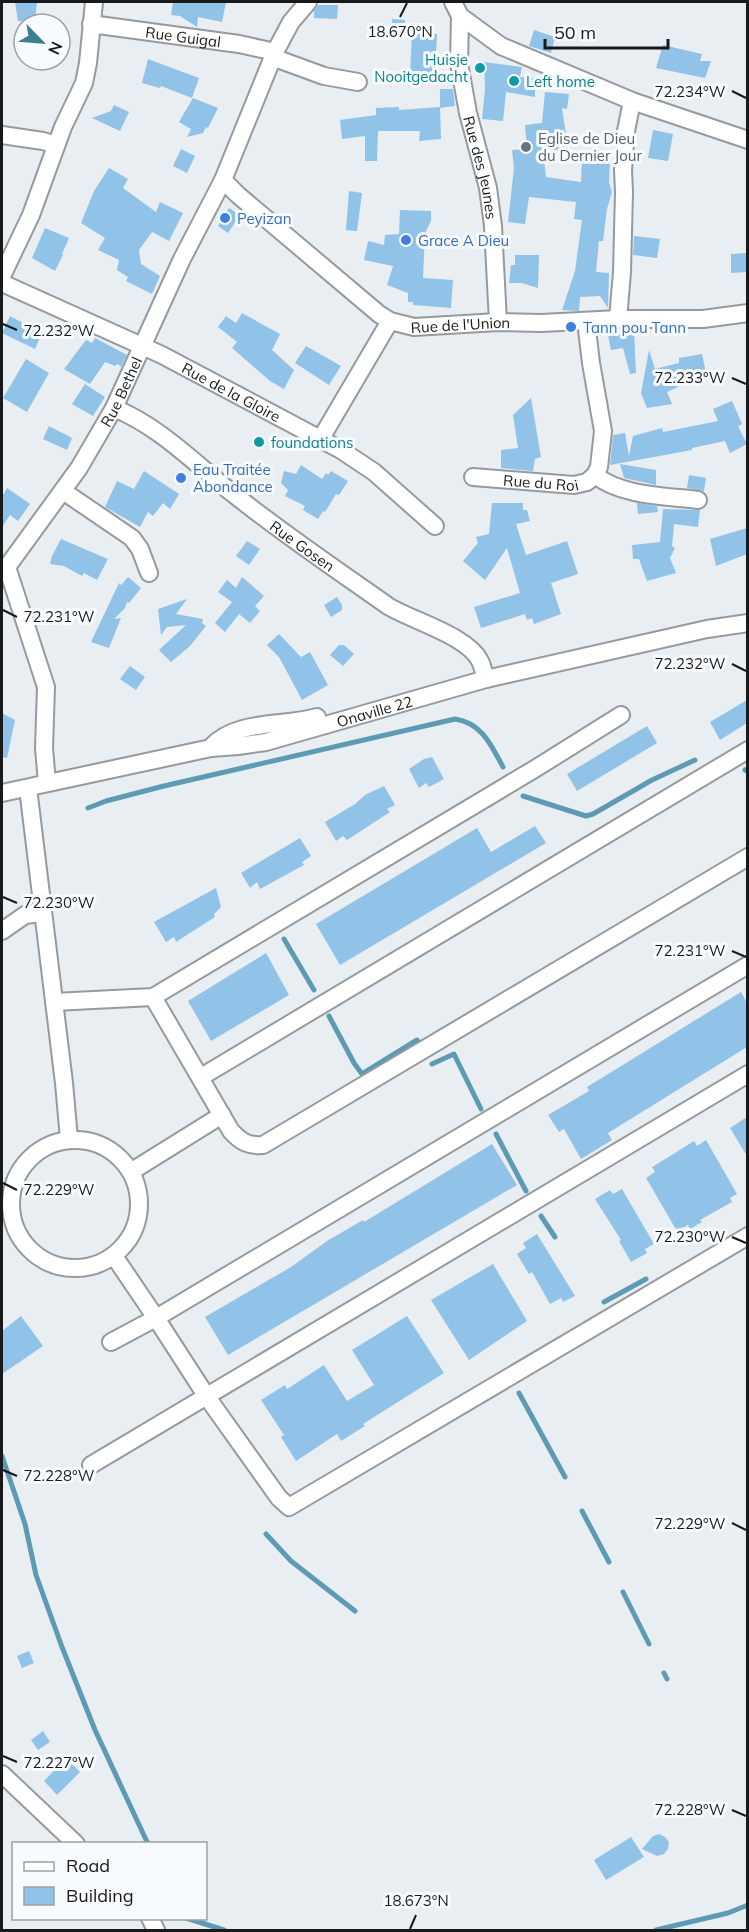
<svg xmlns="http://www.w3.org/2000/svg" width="749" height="1932" font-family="Mulish,sans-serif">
<rect width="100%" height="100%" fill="#e9eef2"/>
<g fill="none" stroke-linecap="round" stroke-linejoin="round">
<path stroke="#5d9bb5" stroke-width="5" d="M745,770L748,772
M523,796L586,816L593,814L652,780L695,760
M88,808L106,801L164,786L455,719C482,723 491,745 503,767
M284,939L314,990
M329,1016L354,1063L362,1074L417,1040L419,1043
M432,1064L454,1054L481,1109
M496,1134L526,1191
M541,1216L555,1237
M604,1302L646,1279
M519,1393L565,1477
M2,1456L25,1524L36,1575L62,1647L95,1730L148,1844
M582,1511L609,1562
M266,1534L291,1561L355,1611
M623,1592L649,1644
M664,1673L667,1679
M186,1918L224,1930
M656,1930L728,1913L748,1905"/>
</g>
<path fill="#91c2e8" d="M15,2H37L35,22L18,21Z
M173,2H226L222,22L198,17L197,27L180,16L171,15Z
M318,5H338L337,19L314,18V11Z
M392,19L405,20L404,37L391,36Z
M534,30L555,37L551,53L529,46Z
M412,32L437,34L435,76L410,74Z
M663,45L702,54L700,61H711L705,78L656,68Z
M148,59L199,78L192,98L161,86L160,88L142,83Z
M484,62L522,67L520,77L535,78V97L506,92L503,121L482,119L485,89Z
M440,89H453L455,106L440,108L441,139L419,141L420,131H378L377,161H365V136L342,139L340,120L376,115V108L399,107V110L440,107Z
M545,92L569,94L567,109L562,108L568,148L543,152L546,177L581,182L582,161L610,162L609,182L612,192L607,209L603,241H599L596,272L609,273L608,308L600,296L580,297L579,311L562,310L575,271L582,220L574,219L576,202L529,197L525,224L508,222L514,168L512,150L527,149L525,125L542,123Z
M193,98L218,108L208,128L206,127L203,133L187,137L191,129L179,122Z
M114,105L129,112L120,131L92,118L111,111Z
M653,130L673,134L668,161L648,158Z
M181,149L195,156L187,173L173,166Z
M109,168L128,179L123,188L156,212L160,202L183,213L169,241L152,232L139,250L141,264L160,276L152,294L126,281L128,277L117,270L119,260L98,250L105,238L81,223L94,191Z
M349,191L362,193L357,231L346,230Z
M229,208L240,215L228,233L218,226Z
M400,210L431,211V221L425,233L423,278L453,280L451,308L413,305V302H408V293L387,285L393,266L364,260L368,241L384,245L385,235L399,234Z
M45,228L69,238L62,254L63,255L55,271L32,258Z
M634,236L660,239L657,258L633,255Z
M747,253V272L731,273V254Z
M515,255H539L538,288L522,283H509L511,265H515Z
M242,313L280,334L272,350L294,370L284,389L270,381L232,348L237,342L218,327L226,316L236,323Z
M10,316L42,333L35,349L2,333Z
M634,330L636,373L630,374L623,348L611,350L608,335Z
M95,338L127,355L121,367L118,364L115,366L105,362L90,384L64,369L86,340L92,343Z
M306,346L341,366L329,385L295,363Z
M649,350L655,369L679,363V358L702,354L706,373L675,379L678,387L667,392L672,404L647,408L641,393Z
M26,359L49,373L27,412L3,398Z
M85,384L105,397L93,416L72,404Z
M531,398L541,457L535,459L533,471L501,468V450L518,448L513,415Z
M732,401L742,424L738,426L747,444L730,453L725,441L692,448V450L610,465L613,435L625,433L629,456L633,436L662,428L663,432L718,421L713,409Z
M49,426L72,438L67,450L43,439Z
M620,464L656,470V485L624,478Z
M301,465L322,479L326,473L328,475L331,471L348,481L339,495L336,494L325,512L323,511L318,519L303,510L305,506L285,496L288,490L281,483L284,471L296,474Z
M144,471L179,494L170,509L163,503L153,516L148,512L140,527L105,507L117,481L134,489Z
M689,475L706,478L704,491L687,488Z
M7,488L30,504L18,521L10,515L2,527V497Z
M492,503H523V510H527L530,521L516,524L526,555L567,541L578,574L551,583L561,614L534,624L532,618L527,620L525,614L481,628L474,607L520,593L507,548L485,580L463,561L478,543L476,537L489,534Z
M637,503L657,506L658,512L638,514Z
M663,509L700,510L698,527L674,524L672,546L675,548L670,558L676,573L647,581L639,559H633L632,545L660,542Z
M747,528V554L716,566L710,539Z
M61,539L108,559L97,580L84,573L82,576L64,566L50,564L52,556Z
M247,541L260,549L249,565L236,556Z
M128,577L141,588L129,603L127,602L125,608L114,619L121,618L109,648L91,642L119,583L121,585Z
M242,577L264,596L255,606L260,611L250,623L239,614L225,632L215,623L232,602L218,592L227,580L236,588Z
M337,597L342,605V610L331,617L324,605Z
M187,599L176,614L203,619L202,623L206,626L190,646L171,662L159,650L186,625L167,627L161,635L158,609Z
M279,634L301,657L310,652L328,685L302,700L279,657L267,645Z
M339,645H344L354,654L343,666L330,655Z
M130,666L145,677L136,690L120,679Z
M747,700V723L720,740L710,722Z
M2,713L15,720L7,758L2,757Z
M647,726L657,743L577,791L567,774Z
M432,757L444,779L429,787L426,783L419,788L409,769L424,759Z
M384,786L395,805L387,809L390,812L347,840L343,836L336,841L325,822L355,804L365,795Z
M535,826L546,843L340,965L316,924L477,828L491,852Z
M300,838L311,856L302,862L304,865L260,889L257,882L250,888L241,873Z
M216,888L221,907L214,914L215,917L176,942L174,937L166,942L154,922Z
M266,953L289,995L211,1041L188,1001Z
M741,992L747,1003V1047L608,1133L612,1140L581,1159L564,1129L559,1132L548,1115L589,1091L587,1087Z
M747,1117V1156L730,1128Z
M706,1140L737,1194L730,1198L732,1202L700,1220L702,1222L690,1229L688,1225L677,1231L646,1178L655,1172L652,1167L667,1158L694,1141L697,1146Z
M492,1144L517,1185L228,1355L205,1317L291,1267L327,1241L363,1220L364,1222Z
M622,1189L654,1244L645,1249L647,1253L631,1262L619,1241L621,1240L595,1199L610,1190L613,1194Z
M537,1234L575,1296L563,1302L561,1298L550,1304L532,1272L529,1274L517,1254L526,1248L523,1243Z
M493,1264L527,1321L469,1360L431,1300Z
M21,1316L43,1346L2,1374V1331Z
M407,1316L444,1373L363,1424L365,1426L341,1441L337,1434L296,1461L281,1437L284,1435L261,1400L285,1385L287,1389L324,1365L347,1401L374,1385L352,1350Z
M29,1651L34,1663L22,1668L17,1656Z
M43,1731L50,1742L38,1750L31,1740Z
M66,1758L80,1772L57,1795L44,1781Z
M659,1834L665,1837L669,1842L668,1849L664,1854L657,1856L642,1849L653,1836Z
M631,1837L644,1857L606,1880L594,1860Z"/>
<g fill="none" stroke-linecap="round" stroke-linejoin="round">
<defs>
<g id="minor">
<path d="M453,2L460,16L501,46L632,101L748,140"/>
<path id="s1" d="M460,16L459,63L468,113L488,188L493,226L498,322"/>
<path id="s2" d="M91,24L239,44L275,52"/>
<path d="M272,57L324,76L358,82"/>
<path d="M2,135L43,141L56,145"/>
<path id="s3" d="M223,180L238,195L379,314L390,321L414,327L498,322L542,323L618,319H703L748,313"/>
<path d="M2,276L31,215L63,127L84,83L88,63L94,2"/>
<path id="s4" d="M2,283L162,355L341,450L374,472L435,526"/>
<path d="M618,319L622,272L624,192L623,170L626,131L632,101"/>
<path id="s5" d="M114,408C161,427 197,466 236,496C285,535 337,570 388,606C413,621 468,636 480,661C483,667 484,674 486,679"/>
<path d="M320,440L390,321"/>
<path d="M595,475C621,496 665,496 698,500"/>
<path id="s6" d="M473,477L574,485L587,482L595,475L599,467L603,431L591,363L586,321"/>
<path d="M63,491L132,538L140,549L149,573"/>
<path d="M211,747C237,719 283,727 317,717"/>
<path id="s7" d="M47,783L44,748L46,687L7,567L79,468L114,408L182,259L223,180L275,52L291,22L308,2"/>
<path d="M28,788L64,1083L69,1139"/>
<path id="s8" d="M2,793L211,748L238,746L266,742L486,679L707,629L748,623"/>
<path d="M2,931L25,915L42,913"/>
<path d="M153,997L231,1131C241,1142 248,1146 263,1145L748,857"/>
<path d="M54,1002L153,997L533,770L621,715"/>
<path d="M201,1077L748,750"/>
<circle cx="75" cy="1204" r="64"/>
<path d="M132,1171L222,1115"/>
<path d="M114,1256L156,1318L207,1397L279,1498L289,1507L748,1236"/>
<path d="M111,1342L156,1318L748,965"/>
<path d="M91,1465L748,1074"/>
<path d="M2,1774L76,1844"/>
<path d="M150,1918L156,1930"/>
</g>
</defs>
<use href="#minor" stroke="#969a9e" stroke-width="20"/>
<use href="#minor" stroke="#fff" stroke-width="16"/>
</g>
<path fill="none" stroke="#18191a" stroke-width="2" d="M400,17L407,3M732,91L746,98M3,324L17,330M732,378L746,384M3,610L17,617M732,664L746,671M3,897L17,903M732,951L746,957M3,1183L17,1190M732,1237L746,1243M3,1470L17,1476M732,1523L746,1530M3,1756L17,1762M732,1810L746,1816M410,1929L416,1915"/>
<g fill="#0f9aa8" stroke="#f7fbfe" stroke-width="2">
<circle cx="480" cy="68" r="6"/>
<circle cx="514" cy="81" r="6"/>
<circle cx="259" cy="442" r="6"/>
</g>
<circle fill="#6b7280" stroke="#f7fbfe" stroke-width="2" cx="526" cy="147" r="6"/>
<g fill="#3f7fe0" stroke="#f7fbfe" stroke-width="2">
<circle cx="225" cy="218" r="6"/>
<circle cx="406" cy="240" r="6"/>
<circle cx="571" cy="327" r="6"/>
<circle cx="181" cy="478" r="6"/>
</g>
<g text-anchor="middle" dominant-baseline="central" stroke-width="6" stroke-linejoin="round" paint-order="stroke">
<g font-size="15" fill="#18191a" stroke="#f7fbfe">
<text stroke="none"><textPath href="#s2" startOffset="93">Rue Guigal</textPath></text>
<text stroke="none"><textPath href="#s1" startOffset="154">Rue des Jeunes</textPath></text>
<text stroke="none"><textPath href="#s3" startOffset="290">Rue de l'Union</textPath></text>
<text stroke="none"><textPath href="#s7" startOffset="432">Rue Bethel</textPath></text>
<text stroke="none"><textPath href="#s4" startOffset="254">Rue de la Gloire</textPath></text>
<text stroke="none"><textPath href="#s6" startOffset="68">Rue du Roi</textPath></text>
<text stroke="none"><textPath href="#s5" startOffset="234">Rue Gosen</textPath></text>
<text stroke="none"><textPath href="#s8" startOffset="382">Onaville 22</textPath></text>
</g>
<g font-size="15" fill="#0d838f" stroke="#f7fbfe" text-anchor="start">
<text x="468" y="59" text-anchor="end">Huisje<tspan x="468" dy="17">Nooitgedacht</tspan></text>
<text x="526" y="81">Left home</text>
<text x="271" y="442">foundations</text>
</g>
<g font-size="15" fill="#5b616d" stroke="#f7fbfe" text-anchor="start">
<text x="538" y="138">Eglise de Dieu<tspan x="538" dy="17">du Dernier Jour</tspan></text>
</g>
<g font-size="15" fill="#366cbe" stroke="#f7fbfe" text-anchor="start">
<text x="237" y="218">Peyizan</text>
<text x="418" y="240">Grace A Dieu</text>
<text x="583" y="327">Tann pou Tann</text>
<text x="193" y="469">Eau Traitée<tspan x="193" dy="17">Abondance</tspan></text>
</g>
</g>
<g font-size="15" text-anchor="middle" fill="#18191a" stroke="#f7fbfe" stroke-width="6" stroke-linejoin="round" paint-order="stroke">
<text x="400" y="37">18.670°N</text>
<text x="690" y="97">72.234°W</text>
<text x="59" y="336">72.232°W</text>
<text x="690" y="383">72.233°W</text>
<text x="59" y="622">72.231°W</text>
<text x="690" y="669">72.232°W</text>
<text x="59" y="908">72.230°W</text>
<text x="690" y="956">72.231°W</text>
<text x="59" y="1195">72.229°W</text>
<text x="690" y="1242">72.230°W</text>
<text x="59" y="1481">72.228°W</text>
<text x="690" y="1529">72.229°W</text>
<text x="59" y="1768">72.227°W</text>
<text x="690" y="1815">72.228°W</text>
<text x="416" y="1906">18.673°N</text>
</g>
<rect width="749" height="1932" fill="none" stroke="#18191a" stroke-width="6"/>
<rect x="12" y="1842" width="195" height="78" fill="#f7fbfe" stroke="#9ea1a3" stroke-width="1.5"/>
<rect x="24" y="1862" width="30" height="9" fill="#ffffff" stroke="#9ea1a3" stroke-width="1.5"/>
<text x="66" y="1872" font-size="18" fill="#18191a">Road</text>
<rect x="24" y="1887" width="30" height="18" fill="#91c2e8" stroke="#9ea1a3" stroke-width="1.5"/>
<text x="66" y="1902" font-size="18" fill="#18191a">Building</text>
<g transform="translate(42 42) rotate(115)"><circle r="28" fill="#f7fbfe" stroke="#9ea1a3" stroke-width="1.5"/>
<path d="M0-4.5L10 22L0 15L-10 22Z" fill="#3c808e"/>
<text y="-9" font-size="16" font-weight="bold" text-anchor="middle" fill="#18191a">N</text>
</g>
<path d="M545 39v9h123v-9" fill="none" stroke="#18191a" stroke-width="3"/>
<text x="554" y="39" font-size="18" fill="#18191a" stroke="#f7fbfe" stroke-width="4.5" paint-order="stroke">50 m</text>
</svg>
